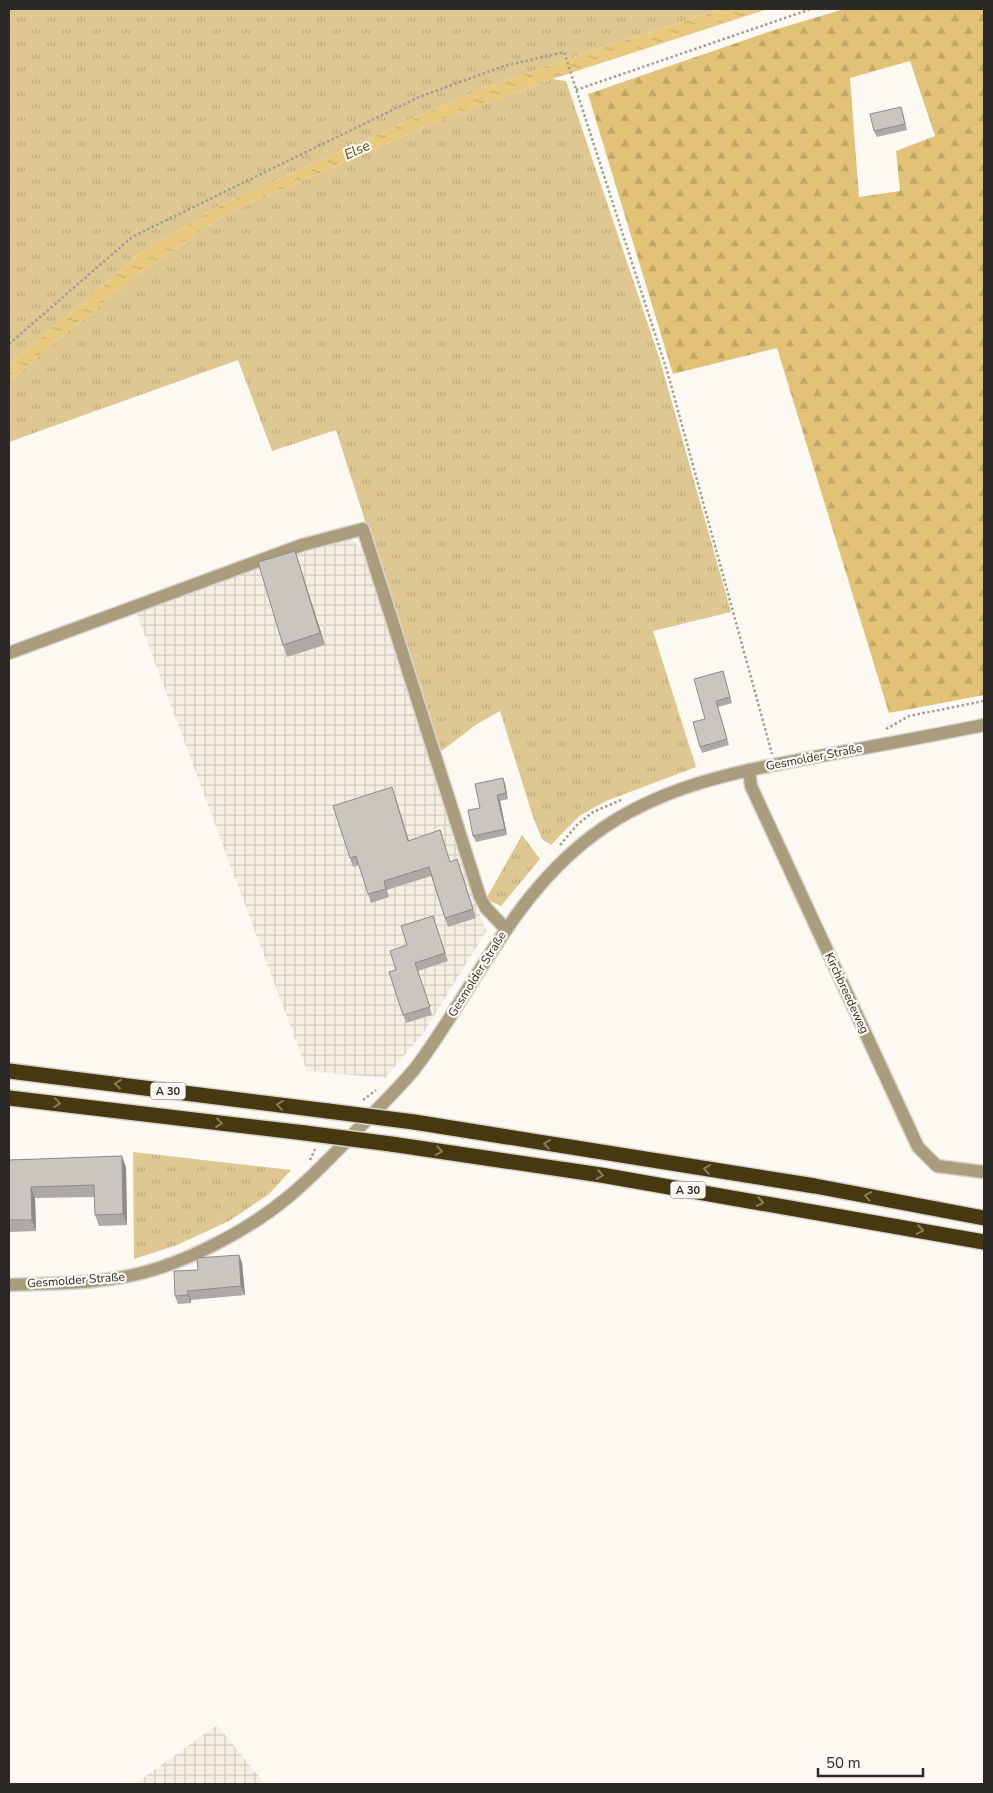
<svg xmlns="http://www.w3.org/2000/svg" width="993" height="1793" font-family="'Nunito Sans',sans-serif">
<defs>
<pattern id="industrial-grid" width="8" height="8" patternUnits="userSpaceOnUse" patternTransform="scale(1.25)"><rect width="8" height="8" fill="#f5efe1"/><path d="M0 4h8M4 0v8" fill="none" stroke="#d2cdc1"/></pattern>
<pattern id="grass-tufts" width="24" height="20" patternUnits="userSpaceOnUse" patternTransform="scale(1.25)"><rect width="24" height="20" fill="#dec791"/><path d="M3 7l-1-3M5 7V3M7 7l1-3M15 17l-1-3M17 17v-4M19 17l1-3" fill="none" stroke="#bfab7d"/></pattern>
<pattern id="forest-firs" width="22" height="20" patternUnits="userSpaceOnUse" patternTransform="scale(1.25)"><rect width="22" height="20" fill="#e1c276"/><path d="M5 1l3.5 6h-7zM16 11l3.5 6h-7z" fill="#c1a766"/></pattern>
<pattern id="water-ripples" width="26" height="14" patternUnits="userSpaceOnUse" patternTransform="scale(1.25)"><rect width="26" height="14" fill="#e8c97d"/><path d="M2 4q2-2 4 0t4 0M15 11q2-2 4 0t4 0" fill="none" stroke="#c7ad6c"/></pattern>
</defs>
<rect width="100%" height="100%" fill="#fcf9f2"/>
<path fill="url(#industrial-grid)" d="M352,539L362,550L476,906L486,931L425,1031L385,1078L307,1071L135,609L296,552Z
M217,1725L265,1784H135Z"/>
<path fill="url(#grass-tufts)" d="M9,9H722L573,57L487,87L423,114L219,206L141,253L9,365Z
M552,79L566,81L660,360L731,612L653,631L696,767L606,801L579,816L551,845L542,839L533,817L500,711L477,724L439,753L336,430L272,451L238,360L9,442V382L54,343L146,269L226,214L436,122Z
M522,835L540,859L501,906L486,899Z
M133,1152L291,1170L269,1194L229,1221L177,1245L134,1259Z"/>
<path fill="url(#forest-firs)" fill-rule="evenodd" d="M844,9H984V695L889,713L777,348L673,374L588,94L771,31ZM910,61L935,136L896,151L900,191L859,197L850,78Z"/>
<path fill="url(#water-ripples)" d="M722,9H768L552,79L436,122L226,214L146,269L54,343L9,382V365L141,253L219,206L423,114L487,87L573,57Z"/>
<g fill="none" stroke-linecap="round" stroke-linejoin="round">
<defs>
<path id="minor" d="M9,653L302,545L363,529L480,897L486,908L505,928
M749,770L751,786L918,1147L937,1166L984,1172"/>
<path id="tertiary" d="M9,1285C50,1283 93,1284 133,1275C184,1264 247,1231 287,1198C313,1177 336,1152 359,1128C377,1109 396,1091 413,1071C425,1056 436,1039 447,1022C490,955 527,885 592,836C659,785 740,771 820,756C875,746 930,736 984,725"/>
<path id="motorway" d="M9,1071L328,1111
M9,1098L305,1133
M414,1122L815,1186L984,1218
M391,1144L601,1175L984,1242"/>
</defs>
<use href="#minor" stroke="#d6d4cd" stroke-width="15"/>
<use href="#tertiary" stroke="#d6d4cd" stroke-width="15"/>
<use href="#motorway" stroke="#d6d4cd" stroke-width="18"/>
<path stroke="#a19f9a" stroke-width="2.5" stroke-dasharray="2.5 2.5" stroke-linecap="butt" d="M576,90L811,9
M9,344L132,237L419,97L504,66L564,52L668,374L772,754
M886,729L909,716L984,701
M560,845L577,825L593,812L623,799
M363,1100L376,1090
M310,1160L315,1149"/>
<use href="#minor" stroke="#aa9d7e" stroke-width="12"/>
<use href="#tertiary" stroke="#aa9d7e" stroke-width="12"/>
<use href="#motorway" stroke="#48380f" stroke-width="15"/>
<defs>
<path id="motorway-bridge" d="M328,1111L414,1122
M305,1133L391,1144"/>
</defs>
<use href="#motorway-bridge" stroke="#d6d4cd" stroke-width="18" stroke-linecap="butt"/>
<use href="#motorway-bridge" stroke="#48380f" stroke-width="15"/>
</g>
<path fill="#adaaa5" d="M903,113L907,130L877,137L874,131Z
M295,551L325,645L287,657L283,645Z
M723,671L732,703L718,707L729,745L702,753L700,747L705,719Z
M503,778L505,784L508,799L500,801L507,835L476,842L473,836Z
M395,795L409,840L450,862L460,868L476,918L448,927L431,876L387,890L389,897L371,903L359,865L353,867L350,858Z
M433,916L448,961L418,971L432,1015L406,1023L389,972L396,970L407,945Z
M122,1156L126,1168L127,1225L99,1226L95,1215V1197L35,1198L36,1231L9,1232V1160Z
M239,1255L242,1263L245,1295L191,1300V1303L178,1304L175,1296L198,1270Z"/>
<path fill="#8d8b86" d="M295,551L299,563L325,645L320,633Z
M503,778L505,784L508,799L506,793Z
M497,795L500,801L507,835L505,829Z
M122,1156L126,1168L127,1225L123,1214Z
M31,1187L35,1198L36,1231L32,1220Z
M239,1255L242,1263L245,1295L241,1286Z
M187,1291L191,1300V1303L188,1295Z"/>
<path fill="#c9c6c0" stroke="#8d8b86" d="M901,107L905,124L874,131L870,114Z
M295,551L320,633L283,645L258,562Z
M723,671L730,697L716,701L727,739L700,747L693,722L705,719L694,679Z
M503,778L506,793L497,795L505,829L473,836L468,810L480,808L475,784Z
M392,787L408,841L440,830L450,862L457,859L473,909L445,918L429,867L384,881L386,889L368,894L356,856L350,858L333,806Z
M433,916L445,953L415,963L430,1007L403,1015L389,972L396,970L390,951L407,945L401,926Z
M122,1156L123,1214L95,1215L94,1185L31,1187L32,1220H9V1160Z
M239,1255L241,1286L187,1291L188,1295L175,1296L174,1271L198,1270L197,1258Z"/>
<defs><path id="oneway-chevron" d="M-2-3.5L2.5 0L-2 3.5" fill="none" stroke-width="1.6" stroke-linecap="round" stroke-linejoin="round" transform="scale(1.25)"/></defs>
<g stroke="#877c5e">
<use href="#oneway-chevron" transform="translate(118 1084) rotate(-173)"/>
<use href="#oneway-chevron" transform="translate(57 1103) rotate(7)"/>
<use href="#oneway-chevron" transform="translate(280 1105) rotate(-173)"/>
<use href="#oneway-chevron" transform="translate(219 1123) rotate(7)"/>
<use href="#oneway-chevron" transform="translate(547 1144) rotate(-171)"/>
<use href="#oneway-chevron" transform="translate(439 1151) rotate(8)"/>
<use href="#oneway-chevron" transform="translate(707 1169) rotate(-171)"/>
<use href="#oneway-chevron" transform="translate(600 1175) rotate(9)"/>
<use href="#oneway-chevron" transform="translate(868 1196) rotate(-169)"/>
<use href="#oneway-chevron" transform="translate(760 1202) rotate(10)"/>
<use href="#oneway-chevron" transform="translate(920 1230) rotate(10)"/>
</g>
<g text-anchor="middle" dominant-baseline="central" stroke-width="4.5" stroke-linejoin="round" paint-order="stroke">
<g fill="#fcf9f2" stroke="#696763" stroke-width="1">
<rect x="150.5" y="1082.5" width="35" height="17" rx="4"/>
<rect x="670.5" y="1181.5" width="35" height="17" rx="4"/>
</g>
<g font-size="11" font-weight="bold" fill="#2a2926">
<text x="168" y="1091">A 30</text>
<text x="688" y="1190">A 30</text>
</g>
<g font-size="12" fill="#2a2926" stroke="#fcf9f2">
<text transform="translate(814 757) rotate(-11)">Gesmolder Straße</text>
<text transform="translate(477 974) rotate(-58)">Gesmolder Straße</text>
<text transform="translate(847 993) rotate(65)">Kirchbreedeweg</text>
<text transform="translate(76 1280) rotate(-4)">Gesmolder Straße</text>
</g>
<g font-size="14" font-style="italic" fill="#584302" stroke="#fcf9f2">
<text transform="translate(357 150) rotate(-25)">Else</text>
</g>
</g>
<rect width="993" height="1793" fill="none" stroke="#2a2926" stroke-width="20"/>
<path d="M818 1768v8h105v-8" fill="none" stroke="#2a2926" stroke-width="2.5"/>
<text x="826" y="1768" font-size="15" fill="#2a2926" stroke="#fcf9f2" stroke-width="4" paint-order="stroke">50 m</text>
</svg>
